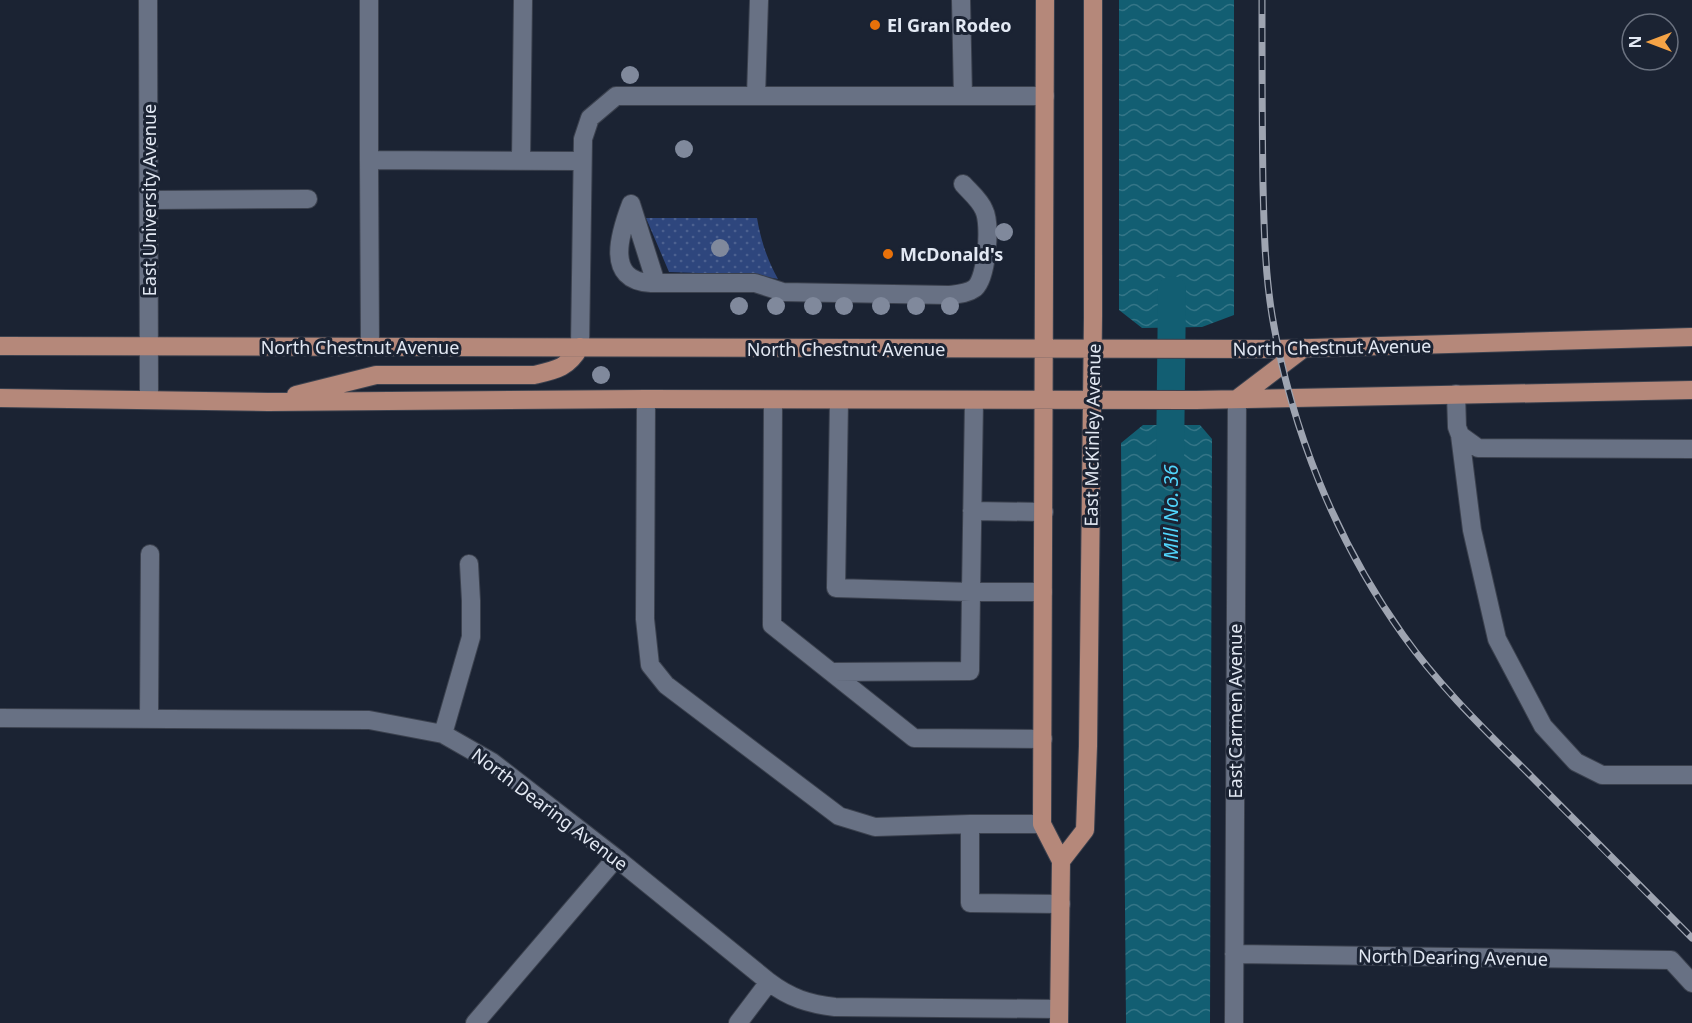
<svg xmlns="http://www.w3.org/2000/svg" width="1692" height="1023" font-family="'Noto Sans',sans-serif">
<defs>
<pattern id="grass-dots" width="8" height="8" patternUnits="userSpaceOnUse" patternTransform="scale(1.5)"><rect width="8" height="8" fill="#2e467d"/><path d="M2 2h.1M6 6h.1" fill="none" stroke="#4c6190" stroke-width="1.8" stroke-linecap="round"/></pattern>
<pattern id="water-waves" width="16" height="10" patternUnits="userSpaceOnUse" patternTransform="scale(1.5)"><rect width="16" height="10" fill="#125e72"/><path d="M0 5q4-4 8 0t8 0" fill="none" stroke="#347587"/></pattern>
</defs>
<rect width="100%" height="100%" fill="#1b2333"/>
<path fill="url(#grass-dots)" d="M646,218H757C761,241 767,259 778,279L757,275L669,272Z"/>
<path fill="url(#water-waves)" d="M1119,0H1234V315L1202,327L1142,328L1119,310Z
M1143,425H1200L1212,439L1210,1023H1126L1121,443Z"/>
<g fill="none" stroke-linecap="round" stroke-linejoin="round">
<path stroke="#125e72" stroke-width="28" d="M1170,463L1172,290"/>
<defs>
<path id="minor" d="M148,0L149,400
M369,0V160
M961,0L963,96
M756,96L759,0
M521,161L523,0
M149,200L308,199
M631,204C620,233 604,281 651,283H755L783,292L948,295C957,294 967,294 975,288C987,277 991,224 984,210C980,200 970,192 963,184
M631,204L656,283
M370,347L369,160L582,161
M580,347L583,139L590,118L616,96H1045
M1456,394L1457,427L1460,435L1478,448L1692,449
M646,399L645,619L650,665L666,685L839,816L875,827L970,824H1042
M773,400L772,625L914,738L1043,739
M839,400L836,588L971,592L974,401
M1460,435L1472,530L1497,639L1543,726L1576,762L1602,775H1692
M972,511L1044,512
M832,672L970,671L971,592H1043
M0,718L369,720L443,734L492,762L616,858L769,982C790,998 809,1004 835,1007L1059,1009
M149,719L150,554
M443,734L471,637V601L469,564
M970,824V903L1061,904
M1234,954L1671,960L1692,983
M475,1023L616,858
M738,1023L769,982
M1234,1023L1237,399"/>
<path id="major" d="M1045,0L1042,824L1061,861L1059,1023
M0,346L1278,349L1692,337
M296,395L376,375H534C556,370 568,368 580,347
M0,398L268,402L646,399L1196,400L1692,390
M1237,399L1304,348
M1061,861L1085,830L1088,746L1093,317V0"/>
</defs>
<use href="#minor" stroke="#3b414e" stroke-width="20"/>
<use href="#major" stroke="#3b414e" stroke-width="20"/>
<use href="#minor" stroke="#687184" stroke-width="18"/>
<use href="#major" stroke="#b5887a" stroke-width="18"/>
<defs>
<path id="rail" d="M1262,0C1262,62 1262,123 1263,185C1264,229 1265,272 1272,315C1291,429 1336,541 1403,635C1440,687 1486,731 1531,776C1584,830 1638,884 1692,938"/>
</defs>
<use href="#rail" stroke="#9ea4b1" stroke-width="7"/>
<use href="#rail" stroke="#1b2333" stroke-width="4.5" stroke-dasharray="14" stroke-linecap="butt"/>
</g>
<g fill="#80899c">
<circle cx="630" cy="75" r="9"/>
<circle cx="684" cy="149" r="9"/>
<circle cx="1004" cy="232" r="9"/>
<circle cx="720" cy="248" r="9"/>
<circle cx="739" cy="306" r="9"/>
<circle cx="776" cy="306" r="9"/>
<circle cx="813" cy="306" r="9"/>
<circle cx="844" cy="306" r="9"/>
<circle cx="881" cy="306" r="9"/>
<circle cx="916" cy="306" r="9"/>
<circle cx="950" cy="306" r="9"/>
<circle cx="601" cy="375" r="9"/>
</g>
<g fill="#e8710a" stroke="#1b2333" stroke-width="2">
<circle cx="875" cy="25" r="6"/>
<circle cx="888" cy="254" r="6"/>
</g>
<g text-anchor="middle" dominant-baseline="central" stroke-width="6" stroke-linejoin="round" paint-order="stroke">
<g font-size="18" font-weight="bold" fill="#e2e8f3" stroke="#1b2333" text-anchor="start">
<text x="887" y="25">El Gran Rodeo</text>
<text x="900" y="254">McDonald's</text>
</g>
<g font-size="18" fill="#e2e8f3" stroke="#1b2333">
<text transform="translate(149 200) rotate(-90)">East University Avenue</text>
<text x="360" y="347">North Chestnut Avenue</text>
<text transform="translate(1332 347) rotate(-1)">North Chestnut Avenue</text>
<text x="846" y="349">North Chestnut Avenue</text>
<text transform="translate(1092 435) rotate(-89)">East McKinley Avenue</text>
<text transform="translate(1235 711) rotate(-90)">East Carmen Avenue</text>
<text transform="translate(550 809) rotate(37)">North Dearing Avenue</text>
<text transform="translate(1453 957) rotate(1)">North Dearing Avenue</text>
</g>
<g font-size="20" font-style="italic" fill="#51d5fc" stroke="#1b2333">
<text transform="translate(1170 512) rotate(-90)">Mill No. 36</text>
</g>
</g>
<g transform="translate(1650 42) rotate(270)"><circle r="28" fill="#1b2333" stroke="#6b7280" stroke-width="1.5"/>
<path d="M0-4.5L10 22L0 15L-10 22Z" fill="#f5a346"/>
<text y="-9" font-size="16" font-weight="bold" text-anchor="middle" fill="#e2e8f3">N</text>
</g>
</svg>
